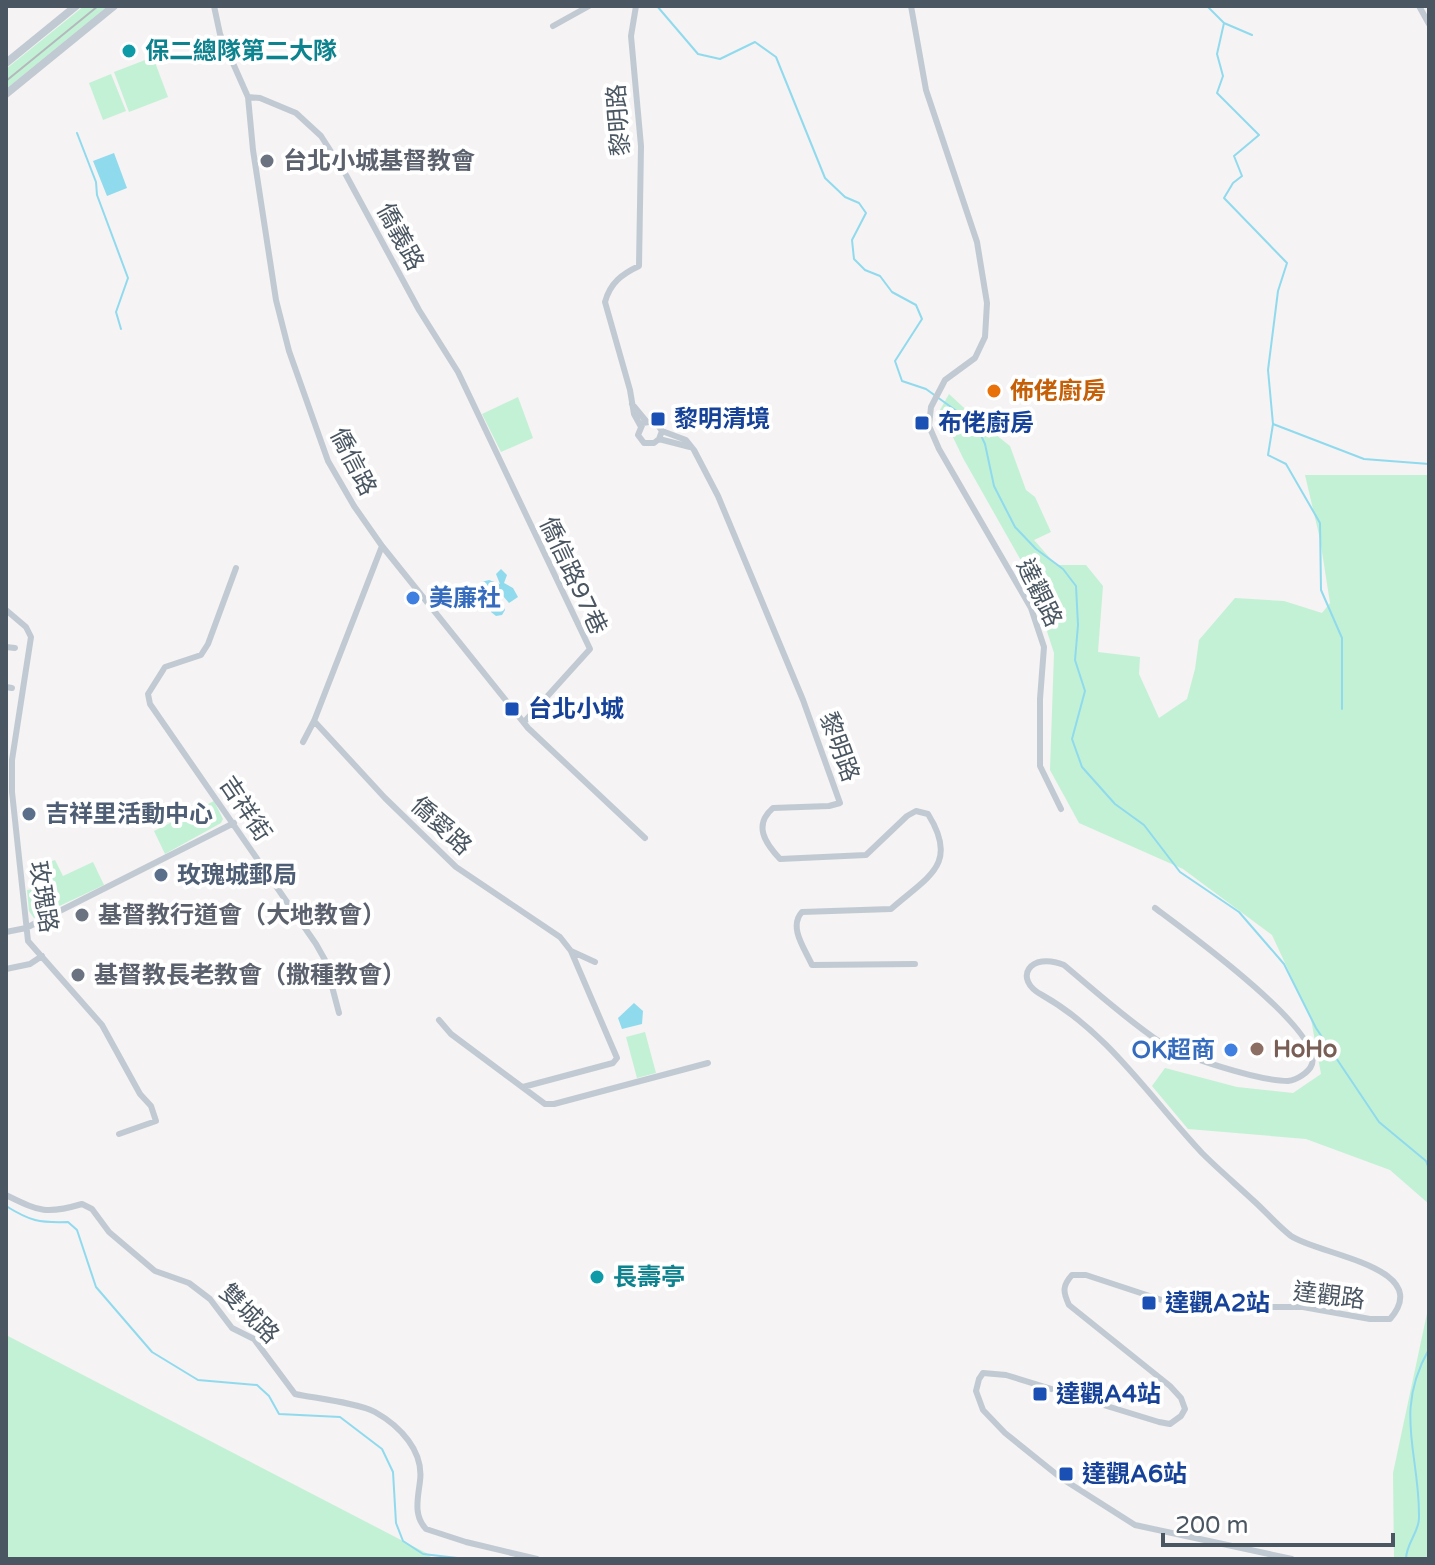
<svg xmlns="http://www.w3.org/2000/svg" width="1435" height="1565" font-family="'Varela Round','Noto Sans TC',sans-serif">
<rect width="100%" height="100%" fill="#f5f3f3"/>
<path fill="#c3f1d5" d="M84,6H108L6,89V69Z
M153,57L168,97L129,112L114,72Z
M111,74L126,111L103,120L89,83Z
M949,394L976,419L1010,446L1026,490L1035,497L1051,532L1034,540L1056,565H1086L1103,586L1098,652L1140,657L1139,674L1159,718L1187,699L1195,669L1199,640L1235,598L1284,601L1322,613L1330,603L1320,539L1305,475H1429V1204L1390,1170L1306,1139L1188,1129L1152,1086L1165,1068L1237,1087L1293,1093L1321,1074L1311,1019L1272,935L1183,869L1079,823L1050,770L1054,653L1028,573L963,458L940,410Z
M518,397L533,438L501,452L482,414Z
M214,801L223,819L221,823L165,854L154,831Z
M55,860L63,876L93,862L104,885L34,918L29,911L27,890L42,888L41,865Z
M645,1032L656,1073L637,1078L626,1037Z
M1429,1304V1559H1394L1393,1473Z
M6,1335L430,1555L431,1559H6Z"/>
<path fill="#90daee" d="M114,153L127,188L107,196L93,161Z
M501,569L507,575L504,583L513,588L518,597L509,603L503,596L496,597V602L502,604L505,610L502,615L496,616L491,612V601L480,597L479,586L481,582L489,580L500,584L496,574Z
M634,1003L643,1011L642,1024L622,1029L618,1018Z"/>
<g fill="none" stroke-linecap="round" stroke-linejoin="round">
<path stroke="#90daee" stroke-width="2" d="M657,6L698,54L720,59L755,42L776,57L825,178L845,197L859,203L866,213L852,240L854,259L865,270L880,276L892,292L916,305L922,319L895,361L902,381L926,389L976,425L985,444L994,486L1015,527L1036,549L1063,569L1076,586L1078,625L1075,660L1085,691L1072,739L1082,767L1115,804L1144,825L1180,872L1239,912L1284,964L1316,1028L1379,1122L1426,1161L1429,1169
M1207,6L1224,23L1217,54L1223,76L1217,93L1259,135L1234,156L1242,176L1233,183L1224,198L1287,263L1278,291L1268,370L1273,424L1268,455L1286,464L1320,523L1321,590L1342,638V709
M1224,23L1252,35
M77,133L96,182L97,195L128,278L116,312L121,329
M1273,424L1364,459L1429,464
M6,1206C30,1221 39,1223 68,1222L77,1230L96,1287L152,1352L198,1380L257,1385L269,1396L279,1414L340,1417L382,1449L393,1472L396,1523L403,1541L423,1554L466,1559
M1406,1559C1406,1544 1419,1532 1419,1518C1420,1453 1393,1413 1429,1349"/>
<path stroke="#c1cad2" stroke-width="6" d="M214,6L220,34L248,97L253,150L276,300L289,351L328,461L354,506L382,546L528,728L645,838
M636,6L631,36L641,146L639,266C622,274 610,283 605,302L630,390L634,414L640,425
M911,6L926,90L977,242L987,303L985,337L975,358L945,380L931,407L929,426L939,449L1031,608L1044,647L1040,699V766L1061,809
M1419,6L1429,24
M553,26L589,6
M248,97L260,98L296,113L321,136L346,175L419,310L458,372L590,649L525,721
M632,404L646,421
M662,431L659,439L654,443H644L638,435L643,423L655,421L662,431L686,440L694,450L718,496L803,700L840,803L829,806L773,808C753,825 765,843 780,859L866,855L907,816L916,811L928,814C960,865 927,877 891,909L802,912C788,927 805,949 812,965L915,964
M659,439L690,447
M236,568L208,644L201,655L165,667L148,694L150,704L316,944L325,960L339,1013
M6,610L26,627L31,637L12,760V792L28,941L102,1025L140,1094L151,1106L156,1121L119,1134
M6,647L15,648
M6,687L12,688
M314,721L385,798L456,867L560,937L571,951L617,1058L613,1063L523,1087
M303,742L314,721L382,546
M1155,908C1183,929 1323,1030 1312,1064C1309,1073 1296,1080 1288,1081C1260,1081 1182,1057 1160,1042C1126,1019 1095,991 1064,965C1030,951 1012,979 1042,995C1108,1032 1151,1099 1202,1153C1219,1170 1238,1186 1255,1202C1267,1213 1278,1226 1291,1236C1319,1255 1435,1267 1390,1319H1370L1303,1307H1183L1086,1275H1072C1062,1286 1063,1292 1069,1305L1170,1386L1181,1398L1185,1409L1181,1416L1170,1424L1159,1422L1006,1375L983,1373L979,1379L976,1391L983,1410L1005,1433L1061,1478L1135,1525L1292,1559
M6,932L26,928L234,823
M571,951L595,962
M6,969L30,964L42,956
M439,1020L451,1034L545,1104H554L708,1063
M6,1195C39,1211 45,1215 82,1204L92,1209L109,1232L155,1271L189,1283L210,1299L232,1328L254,1339L295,1394C314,1398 359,1403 375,1412C400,1426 424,1451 420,1481C418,1498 413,1515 426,1529L466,1542L537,1559"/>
<path stroke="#c1cad2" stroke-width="8" d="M6,63L76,6
M6,94L114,6"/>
<path stroke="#b5b8bd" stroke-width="2" d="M6,81L98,6"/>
</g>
<g fill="#0f9aa8" stroke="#fff" stroke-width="3">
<circle cx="129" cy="51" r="8"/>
<circle cx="597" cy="1277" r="8"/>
</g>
<g fill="#6b7280" stroke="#fff" stroke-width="3">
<circle cx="267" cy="161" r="8"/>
<circle cx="82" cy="915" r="8"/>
<circle cx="78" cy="975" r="8"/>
</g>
<circle fill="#e8710a" stroke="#fff" stroke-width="3" cx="994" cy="391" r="8"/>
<g fill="#1a4fb4" stroke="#fff" stroke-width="3">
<rect x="650" y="411" width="16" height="16" rx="4"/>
<rect x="914" y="415" width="16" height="16" rx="4"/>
<rect x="504" y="701" width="16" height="16" rx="4"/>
<rect x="1141" y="1295" width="16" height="16" rx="4"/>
<rect x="1032" y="1386" width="16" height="16" rx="4"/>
<rect x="1058" y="1466" width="16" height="16" rx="4"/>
</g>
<g fill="#3f7fe0" stroke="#fff" stroke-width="3">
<circle cx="413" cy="598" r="8"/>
<circle cx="1231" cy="1050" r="8"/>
</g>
<g fill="#5c6f8a" stroke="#fff" stroke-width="3">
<circle cx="29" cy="814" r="8"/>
<circle cx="161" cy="875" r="8"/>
</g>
<circle fill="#8d6e63" stroke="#fff" stroke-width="3" cx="1257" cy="1049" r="8"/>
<g text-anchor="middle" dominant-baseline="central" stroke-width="8" stroke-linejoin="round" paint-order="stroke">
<g font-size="24" font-weight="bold" fill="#0d838f" stroke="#fff" text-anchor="start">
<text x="145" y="51">保二總隊第二大隊</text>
<text x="613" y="1277">長壽亭</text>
</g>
<g font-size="24" fill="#4a5661" stroke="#fff">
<text transform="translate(619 120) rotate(-94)">黎明路</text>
<text transform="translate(400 237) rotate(62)">僑義路</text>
<text transform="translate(353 462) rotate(63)">僑信路</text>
<text transform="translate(573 576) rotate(65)">僑信路97巷</text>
<text transform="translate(1039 593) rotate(64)">達觀路</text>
<text transform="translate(839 747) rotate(70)">黎明路</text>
<text transform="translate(245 809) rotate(56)">吉祥街</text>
<text transform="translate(441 826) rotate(43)">僑愛路</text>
<text transform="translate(43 897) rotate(81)">玫瑰路</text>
<text transform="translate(1329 1296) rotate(7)">達觀路</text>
<text transform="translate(249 1314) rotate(45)">雙城路</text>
</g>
<g font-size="24" font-weight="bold" fill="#5b616d" stroke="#fff" text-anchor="start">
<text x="283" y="161">台北小城基督教會</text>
<text x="98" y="915">基督教行道會（大地教會）</text>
<text x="94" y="975">基督教長老教會（撒種教會）</text>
</g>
<g font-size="24" font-weight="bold" fill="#c56008" stroke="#fff" text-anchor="start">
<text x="1010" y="391">佈佬廚房</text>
</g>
<g font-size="24" font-weight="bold" fill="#164399" stroke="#fff" text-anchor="start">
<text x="674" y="419">黎明清境</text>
<text x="938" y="423">布佬廚房</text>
<text x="528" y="709">台北小城</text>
<text x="1165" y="1303">達觀A2站</text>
<text x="1056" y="1394">達觀A4站</text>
<text x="1082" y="1474">達觀A6站</text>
</g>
<g font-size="24" font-weight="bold" fill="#366cbe" stroke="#fff" text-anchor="start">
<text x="429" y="598">美廉社</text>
<text x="1215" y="1050" text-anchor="end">OK超商</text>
</g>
<g font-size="24" font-weight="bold" fill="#4e5e75" stroke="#fff" text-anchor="start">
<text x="45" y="814">吉祥里活動中心</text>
<text x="177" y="875">玫瑰城郵局</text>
</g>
<g font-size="24" font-weight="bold" fill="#785e54" stroke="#fff" text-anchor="start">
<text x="1273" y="1049">HoHo</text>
</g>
</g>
<rect width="1435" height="1565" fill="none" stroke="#4a5661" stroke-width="16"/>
<path d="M1163 1533v12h230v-12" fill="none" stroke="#4a5661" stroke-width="4"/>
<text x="1175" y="1533" font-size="24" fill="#4a5661" stroke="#ffffff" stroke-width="6" paint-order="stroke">200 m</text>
</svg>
